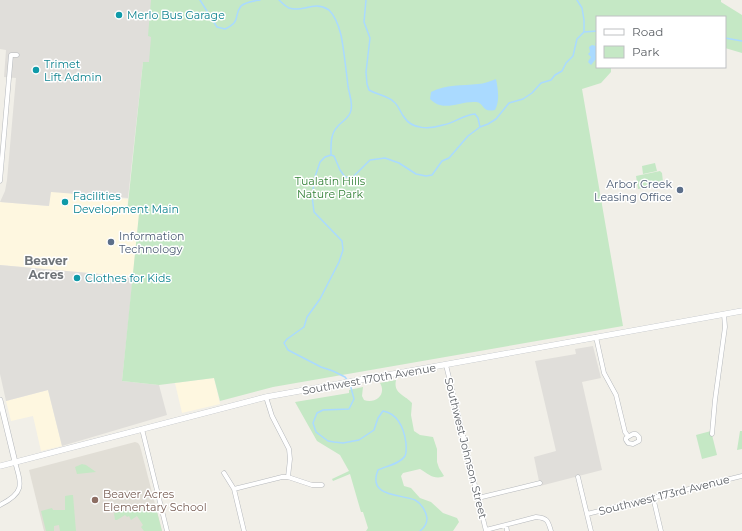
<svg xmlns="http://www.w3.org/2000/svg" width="742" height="531" font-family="Montserrat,sans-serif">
<rect width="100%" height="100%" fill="#f1efe8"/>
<path fill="#fef7e0" d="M50,191L128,199L127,213L139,214L133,277L0,265V202L49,206Z
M214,378L220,404L182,413L175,383Z
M48,390L62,446L41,451L33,416L11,421L6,401Z"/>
<path fill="#e0deda" d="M0,0H162L155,63L143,62L128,198L51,192L49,206L0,202L5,191L7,180L16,78L4,77L6,50L0,49Z
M0,265L133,277L122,381L159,385L167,415L62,446L48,390L6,401L0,374Z
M593,346L601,378L582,382L602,470L540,486L534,457L556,451L535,361L576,354L575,349Z"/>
<path fill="#e1ded6" d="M135,442L138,443L140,446L162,531H44L29,470Z"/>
<path fill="#c5e8c5" d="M151,0H721V2L742,15V53L725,48V17H597V67H611V72L601,83L582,89L623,326L273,387L220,401L214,378L159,385L122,381L139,214L127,213L143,62H149L151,37L148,36Z
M655,163L657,171L643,174L642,166Z
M660,171L662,173L663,182L662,184L638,189L636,176Z
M396,380C393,394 405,395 412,403L411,415L414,431L420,435L433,437L437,449V462L439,468L444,476L442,477C433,479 428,474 420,469L403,473L401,476L404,486L411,488L420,498L431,502L443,513L457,518L459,522L453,531H366L368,528L363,512H361L350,474L333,481L332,479L349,471L340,455L317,441L295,402L349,393V390L363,387L362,396L364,400C375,404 387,395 380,383Z
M711,431L717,455L702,459L696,435Z
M740,431H742V449L737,450Z
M82,464L86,465L96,472L77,474L75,467Z
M71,495H73L76,531H60L59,525L54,526V531H46L41,511L52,508L53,510H65V496Z
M155,504L162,531H144L141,527L143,525L137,516L131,520L129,516L127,517L125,515L117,520H115L114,513Z"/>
<path fill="#aadaff" d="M595,43L597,44V59L595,60L591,65L588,62L589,60L591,57L588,54L590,52L589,47L592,45L596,46Z
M496,79C498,89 500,101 495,110C481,113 485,103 476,102C458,101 444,113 430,99L431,92C446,84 462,86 478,84C484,84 490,81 496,79Z"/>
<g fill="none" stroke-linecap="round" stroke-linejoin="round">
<path stroke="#aadaff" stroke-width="1.5" d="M200,0L217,27L225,29C242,21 233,16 241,6C245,2 254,1 260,0
M279,0C282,3 285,6 289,8C303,13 313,0 329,10C335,16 339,27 341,35C344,50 346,70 348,86C349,94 353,102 351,110C350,118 342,121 338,126C330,134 331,145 331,155
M366,0L364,22L370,38L366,72L367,84L369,90C377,95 387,95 394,102C399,106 400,112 404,117C412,130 430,129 443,125C454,123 463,115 475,114L478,118L480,127
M577,0L582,8L584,20V32
M584,32L597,31
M725,38L742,41
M331,155L325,157L320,162L315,177L312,196L314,212L342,241L343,250L339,262L320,299L307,317L304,327L287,339L284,343L288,350L321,367L333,371L345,377L348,381
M331,155L334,156L340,170L345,177L352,178L370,160L385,158L399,163L416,174L426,176L432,175L442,161L449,158L468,136L480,127L488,124L496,119L509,103L523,99L532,93L541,83L551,80L555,75L562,71L566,63L573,56L577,39L584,32
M350,384L354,399L349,409L323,410L317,413L313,423L316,432L328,441L334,442L343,443L359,440L374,430L378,418L383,411C399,414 404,429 406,443C406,447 407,452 405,456C400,464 386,466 378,470C367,497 400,494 415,500C421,503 426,511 427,518C427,524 424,528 420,531"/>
<defs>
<path id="minor" d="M0,181L11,55H17
M596,337L604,373L616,395L625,432L628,436
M446,365L486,531
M266,397L272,416L289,449L290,459L288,477
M142,429L167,531
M633,434H636L639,437V441L633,444L628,443L626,440V438Z
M712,434L715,400L725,327L724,314
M224,473L234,489L244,531
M578,477L591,531
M234,489L282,477H288L312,485H322
M653,497L661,531
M478,498L540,483
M0,505C24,493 22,486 15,462
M587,514L742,476
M506,525L507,531
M486,530L536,517C548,518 548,521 551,531"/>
<path id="tertiary" d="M0,400L15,462"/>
<path id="secondary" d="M0,466L266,397L742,311"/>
</defs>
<use href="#minor" stroke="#b5b8bc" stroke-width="5"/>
<use href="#tertiary" stroke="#b5b8bc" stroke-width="6"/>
<use href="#secondary" stroke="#b6babf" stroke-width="6"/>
<use href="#minor" stroke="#fff" stroke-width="4"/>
<use href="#tertiary" stroke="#fff" stroke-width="5"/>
<use href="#secondary" stroke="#fff" stroke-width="5.5"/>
</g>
<g fill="#0f9aa8" stroke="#fff" stroke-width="1.5">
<circle cx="119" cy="15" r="4"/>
<circle cx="36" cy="70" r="4"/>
<circle cx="65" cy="202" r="4"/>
<circle cx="77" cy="278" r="4"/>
</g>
<g fill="#5c6f8a" stroke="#fff" stroke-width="1.5">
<circle cx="680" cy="190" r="4"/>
<circle cx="111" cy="242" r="4"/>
</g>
<circle fill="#8d6e63" stroke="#fff" stroke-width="1.5" cx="95" cy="500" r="4"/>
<g text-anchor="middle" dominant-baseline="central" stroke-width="3" stroke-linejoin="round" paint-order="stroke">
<g font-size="11" fill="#0d838f" stroke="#fff" text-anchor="start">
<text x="127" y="15">Merlo Bus Garage</text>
<text x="44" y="64">Trimet<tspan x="44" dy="13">Lift Admin</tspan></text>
<text x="73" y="196">Facilities<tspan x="73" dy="13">Development Main</tspan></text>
<text x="85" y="278">Clothes for Kids</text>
</g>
<g font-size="11" fill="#348238" stroke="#fff">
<text x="330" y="181">Tualatin Hills<tspan x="330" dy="13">Nature Park</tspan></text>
</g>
<g font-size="11" fill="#4e5e75" stroke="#fff" text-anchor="end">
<text x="672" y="184">Arbor Creek<tspan x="672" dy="13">Leasing Office</tspan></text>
<text x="119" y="236" text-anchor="start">Information<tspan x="119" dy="13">Technology</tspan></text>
</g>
<g font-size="11" fill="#5f6368" stroke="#fff">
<text transform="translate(369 379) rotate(-10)">Southwest 170th Avenue</text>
<text transform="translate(466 448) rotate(76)">Southwest Johnson Street</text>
<text transform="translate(664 495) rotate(-14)">Southwest 173rd Avenue</text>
</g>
<g font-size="11" fill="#785e54" stroke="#fff" text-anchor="start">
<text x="103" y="494">Beaver Acres<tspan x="103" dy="13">Elementary School</tspan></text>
</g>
<g font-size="12" font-weight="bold" fill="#70757a" stroke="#fff">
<text x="46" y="260">Beaver<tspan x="46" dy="14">Acres</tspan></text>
</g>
</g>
<rect x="596" y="16" width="130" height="52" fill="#ffffff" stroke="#bfc1c3"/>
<rect x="604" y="29" width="20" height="6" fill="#ffffff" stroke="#bfc1c3"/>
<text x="632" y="36" font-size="12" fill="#5f6368">Road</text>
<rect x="604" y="46" width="20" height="12" fill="#c5e8c5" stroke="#bfc1c3"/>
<text x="632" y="56" font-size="12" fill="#5f6368">Park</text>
</svg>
